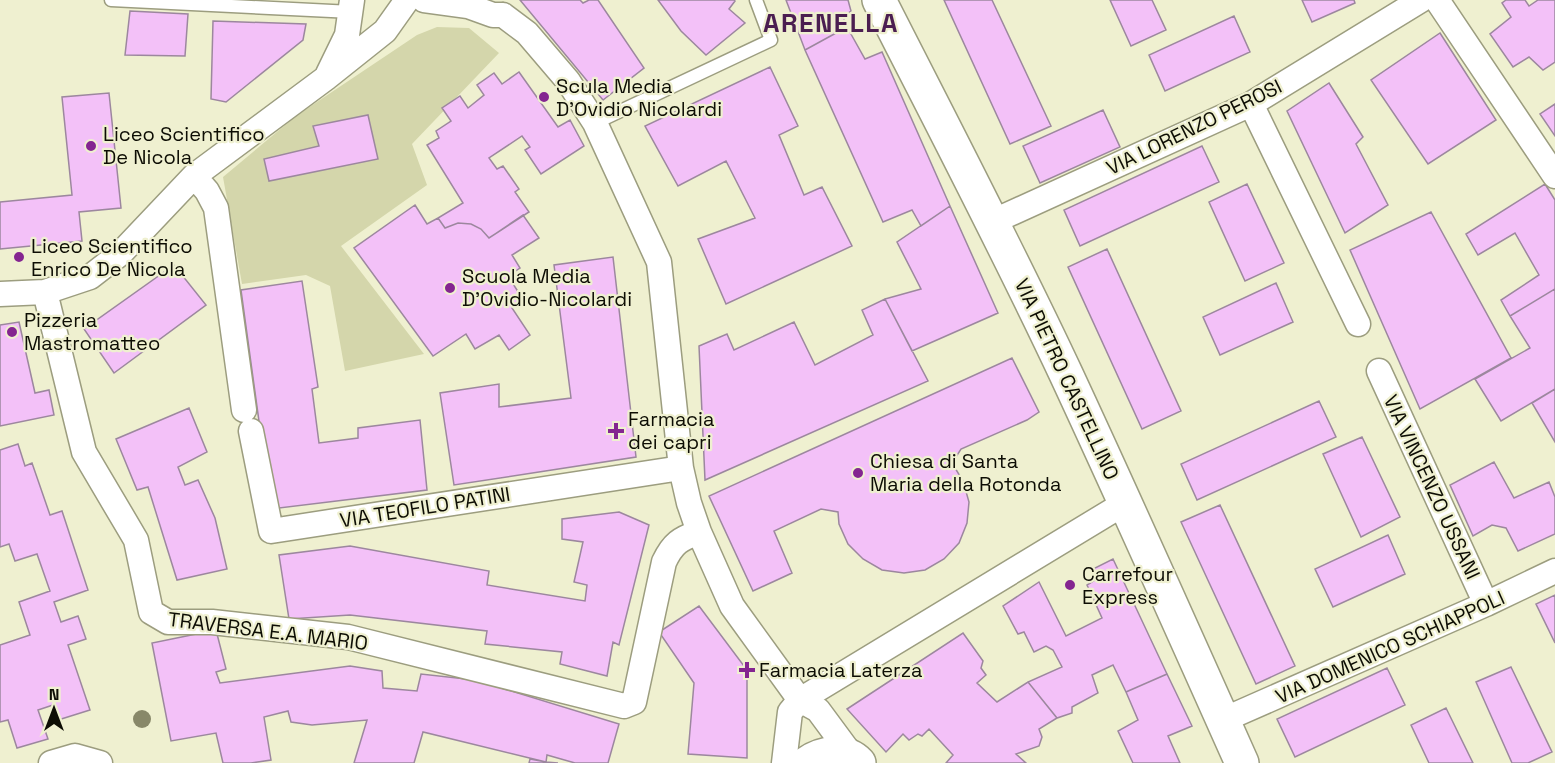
<svg xmlns="http://www.w3.org/2000/svg" width="1555" height="763" font-family="'Space Grotesk',sans-serif">
<rect width="100%" height="100%" fill="#eff0d0"/>
<path fill="#d4d6ab" d="M437,27L469,28L499,53L412,144L427,185L341,246L424,354L345,371L330,286L306,275L242,284L223,177L296,116L417,35Z"/>
<path fill="#f3c1f8" stroke="#9c879e" stroke-width="1.5" d="M520,0H580L583,3L589,0H598L644,68L603,100Z
M658,0H734L735,1L729,9L745,23L706,55L681,31Z
M786,0H848L851,11L843,17L847,27L805,50Z
M944,0H992L1051,126L1010,144Z
M1110,0H1152L1166,30L1131,46Z
M1302,0H1354L1355,3L1312,22Z
M1506,0H1525L1529,6L1538,0H1555V62L1543,70L1529,57L1513,67L1490,34L1511,17L1502,3Z
M130,11L188,14L185,56L125,55Z
M1234,16L1250,52L1165,91L1149,55Z
M213,21L306,24L303,40L226,102L211,99Z
M847,27L865,59L882,52L950,206L921,226L912,210L883,222L805,50Z
M1440,33L1496,120L1428,164L1371,80Z
M770,67L798,126L779,135L804,195L822,187L852,246L726,304L698,239L755,218L726,161L678,186L645,126Z
M519,72L558,127L570,120L584,146L541,174L525,150L530,147L522,136L489,158L497,169L503,166L519,189L515,192L529,212L489,238L481,229L471,224L458,223L445,228L438,218L463,203L427,145L439,138L436,131L451,121L442,108L460,96L468,108L484,95L477,85L494,73L502,84Z
M1329,83L1363,137L1356,144L1388,205L1345,233L1287,111Z
M109,93L121,208L79,212L82,241L0,249V202L72,195L62,97Z
M1555,104V136L1540,114Z
M1103,110L1120,147L1040,183L1023,146Z
M368,115L378,159L269,181L264,159L319,146L313,126Z
M1202,146L1219,182L1080,246L1064,210Z
M1247,184L1284,263L1245,281L1209,202Z
M1545,184L1555,200V289L1510,316L1501,300L1539,275L1515,233L1478,255L1466,234Z
M415,205L427,224L438,218L445,228L458,223L471,224L481,229L489,238L523,215L539,238L512,255L520,268L508,276L524,301L512,308L530,335L509,350L499,335L475,349L466,334L433,356L354,248Z
M950,206L998,313L912,351L885,299L921,289L897,242Z
M1431,212L1511,358L1420,409L1350,250Z
M1107,249L1181,411L1142,429L1068,267Z
M613,257L636,457L454,485L440,393L499,384V407L571,398L554,265Z
M174,265L206,305L114,373L84,329Z
M302,281L318,387L312,389L319,443L358,438V428L420,420L427,490L271,509L241,290Z
M1276,283L1293,322L1220,355L1203,317Z
M1555,289V389L1501,421L1475,379L1530,348L1510,316Z
M885,299L928,381L705,480L699,346L727,334L734,350L794,322L815,365L873,335L862,310Z
M19,322L35,393L49,390L54,415L0,426V325Z
M1012,358L1039,412L1027,420L961,449L952,463L963,481L969,502L967,523L959,543L944,559L925,570L904,573L882,570L863,559L848,544L839,524L838,512L821,509L774,531L792,573L753,591L709,496Z
M1555,389V442L1532,403Z
M1319,401L1336,437L1197,500L1181,464Z
M189,408L207,452L178,467L185,485L198,480L215,518L227,569L177,580L148,487L137,490L116,439Z
M1362,437L1400,517L1361,537L1323,454Z
M18,444L25,466L32,463L50,515L62,511L88,590L54,602L61,622L78,616L86,639L68,645L90,710L58,720L53,705L38,710L48,739L17,748L8,720L0,722V645L30,635L19,602L50,591L37,554L15,561L9,544L0,547V450Z
M1494,462L1514,498L1549,482L1555,497V534L1518,551L1506,528L1492,525L1473,536L1450,485Z
M1220,505L1295,666L1256,684L1181,522Z
M619,512L649,525L619,645L613,642L607,676L560,664L562,652L485,644L487,631L350,615L289,619L279,555L350,546L489,571L487,585L585,601L587,585L574,582L583,542L562,539V519Z
M1388,535L1405,574L1333,607L1315,569Z
M1113,559L1167,674L1126,692L1113,665L1092,675L1098,693L1072,707V713L1057,718L1028,682L1062,667L1053,650L1046,646L1034,652L1024,632L1018,634L1003,606L1039,582L1066,636L1102,618L1087,585L1098,578L1093,569Z
M1555,595V643L1536,604Z
M699,606L747,670V758L688,754L694,683L659,632Z
M216,630L226,669L216,672L220,683L350,666L382,671L383,688L417,691L421,674L475,680L619,724L608,763H575L547,755L546,762L423,732L414,763H354L367,720L312,725L291,722L288,711L264,717L271,760L251,763H223L216,733L171,741L152,643Z
M963,633L983,661L981,668L986,675L977,683L997,702L1028,682L1057,718L1039,729L1042,737L1039,746L1016,754L1026,763H946L953,755L929,729L922,736L918,734L909,740L903,734L886,752L847,709Z
M1511,667L1552,752L1528,763H1512L1476,682Z
M1387,668L1405,705L1295,757L1277,719Z
M1167,674L1192,726L1168,736L1180,763H1133L1118,731L1138,720L1126,692Z
M1446,708L1473,763H1429L1411,725Z
M530,759L546,762L558,763H529Z"/>
<g fill="none" stroke-linecap="round" stroke-linejoin="round">
<defs>
<path id="lane" d="M111,0L352,12
M595,123L771,40L756,0"/>
<path id="street" d="M424,0L468,6L493,15H503
M1437,0L1555,176
M503,15L527,33L568,81L595,123L659,262L681,468L689,503L699,532L732,606L800,700L818,710L852,756
M328,74L347,35L352,0
M1251,104L1358,324
M194,176L207,191L216,208L244,410
M992,222L1251,104L1421,0
M45,292L84,452L136,540L151,612L168,622H212L348,637L624,706L634,702L664,562C673,543 680,539 699,532
M0,294L45,292L90,277L121,253L194,176L326,78L385,31L407,0
M1379,371L1486,604
M251,431L271,531L681,468
M1223,720L1486,604L1555,571
M51,763L75,756L100,763
M784,763L790,712L800,700L1125,503"/>
<path id="secondary" d="M879,0C942,124 1007,248 1066,374C1126,503 1184,633 1242,763
M807,763C822,752 846,749 859,763"/>
</defs>
<use href="#lane" stroke="#9c9d7f" stroke-width="15"/>
<use href="#street" stroke="#9c9d7f" stroke-width="27"/>
<use href="#secondary" stroke="#9c9d7f" stroke-width="36"/>
<use href="#lane" stroke="#fff" stroke-width="12"/>
<use href="#street" stroke="#fff" stroke-width="24"/>
<use href="#secondary" stroke="#fff" stroke-width="33"/>
</g>
<circle fill="#888869" cx="142" cy="719" r="9"/>
<g fill="#842590" stroke="#eff0d0" stroke-width="2">
<circle cx="544" cy="97" r="6"/>
<circle cx="91" cy="146" r="6"/>
<circle cx="19" cy="257" r="6"/>
<circle cx="450" cy="288" r="6"/>
<circle cx="12" cy="332" r="6"/>
<path d="M613 422h6v6h6v6h-6v6h-6v-6h-6v-6h6z"/>
<circle cx="858" cy="473" r="6"/>
<circle cx="1070" cy="585" r="6"/>
<path d="M744 661h6v6h6v6h-6v6h-6v-6h-6v-6h6z"/>
</g>
<g text-anchor="middle" dominant-baseline="central" stroke-width="4.5" stroke-linejoin="round" paint-order="stroke">
<g font-size="20" fill="#0d0d04" stroke="#eff0d0" text-anchor="start">
<text x="556" y="86">Scula Media<tspan x="556" dy="23">D'Ovidio Nicolardi</tspan></text>
<text x="103" y="134">Liceo Scientifico<tspan x="103" dy="23">De Nicola</tspan></text>
<text x="31" y="246">Liceo Scientifico<tspan x="31" dy="23">Enrico De Nicola</tspan></text>
<text x="462" y="276">Scuola Media<tspan x="462" dy="23">D'Ovidio-Nicolardi</tspan></text>
<text x="24" y="320">Pizzeria<tspan x="24" dy="23">Mastromatteo</tspan></text>
<text x="628" y="419">Farmacia<tspan x="628" dy="23">dei capri</tspan></text>
<text x="870" y="461">Chiesa di Santa<tspan x="870" dy="23">Maria della Rotonda</tspan></text>
<text x="1082" y="574">Carrefour<tspan x="1082" dy="23">Express</tspan></text>
<text x="759" y="670">Farmacia Laterza</text>
</g>
<g font-size="20" fill="#0d0d04" stroke="#eff0d0">
<text transform="translate(1194 127) rotate(-26)">VIA LORENZO PEROSI</text>
<text transform="translate(1067 379) rotate(65)">VIA PIETRO CASTELLINO</text>
<text transform="translate(1432 487) rotate(65)">VIA VINCENZO USSANI</text>
<text transform="translate(425 507) rotate(-9)">VIA TEOFILO PATINI</text>
<text transform="translate(268 631) rotate(7)">TRAVERSA E.A. MARIO</text>
<text transform="translate(1390 647) rotate(-24)">VIA DOMENICO SCHIAPPOLI</text>
</g>
<g font-size="26" font-weight="bold" letter-spacing="1.5" fill="#4b1e51" stroke="#eff0d0">
<text x="831" y="23">ARENELLA</text>
</g>
</g>
<g transform="translate(54 709)" stroke="#eff0d0" stroke-width="4.5" paint-order="stroke">
<path d="M0-4.5L10 22L0 15L-10 22Z" fill="#0d0d04"/>
<text y="-9" font-size="16" font-weight="bold" text-anchor="middle" fill="#0d0d04">N</text>
</g>
</svg>
